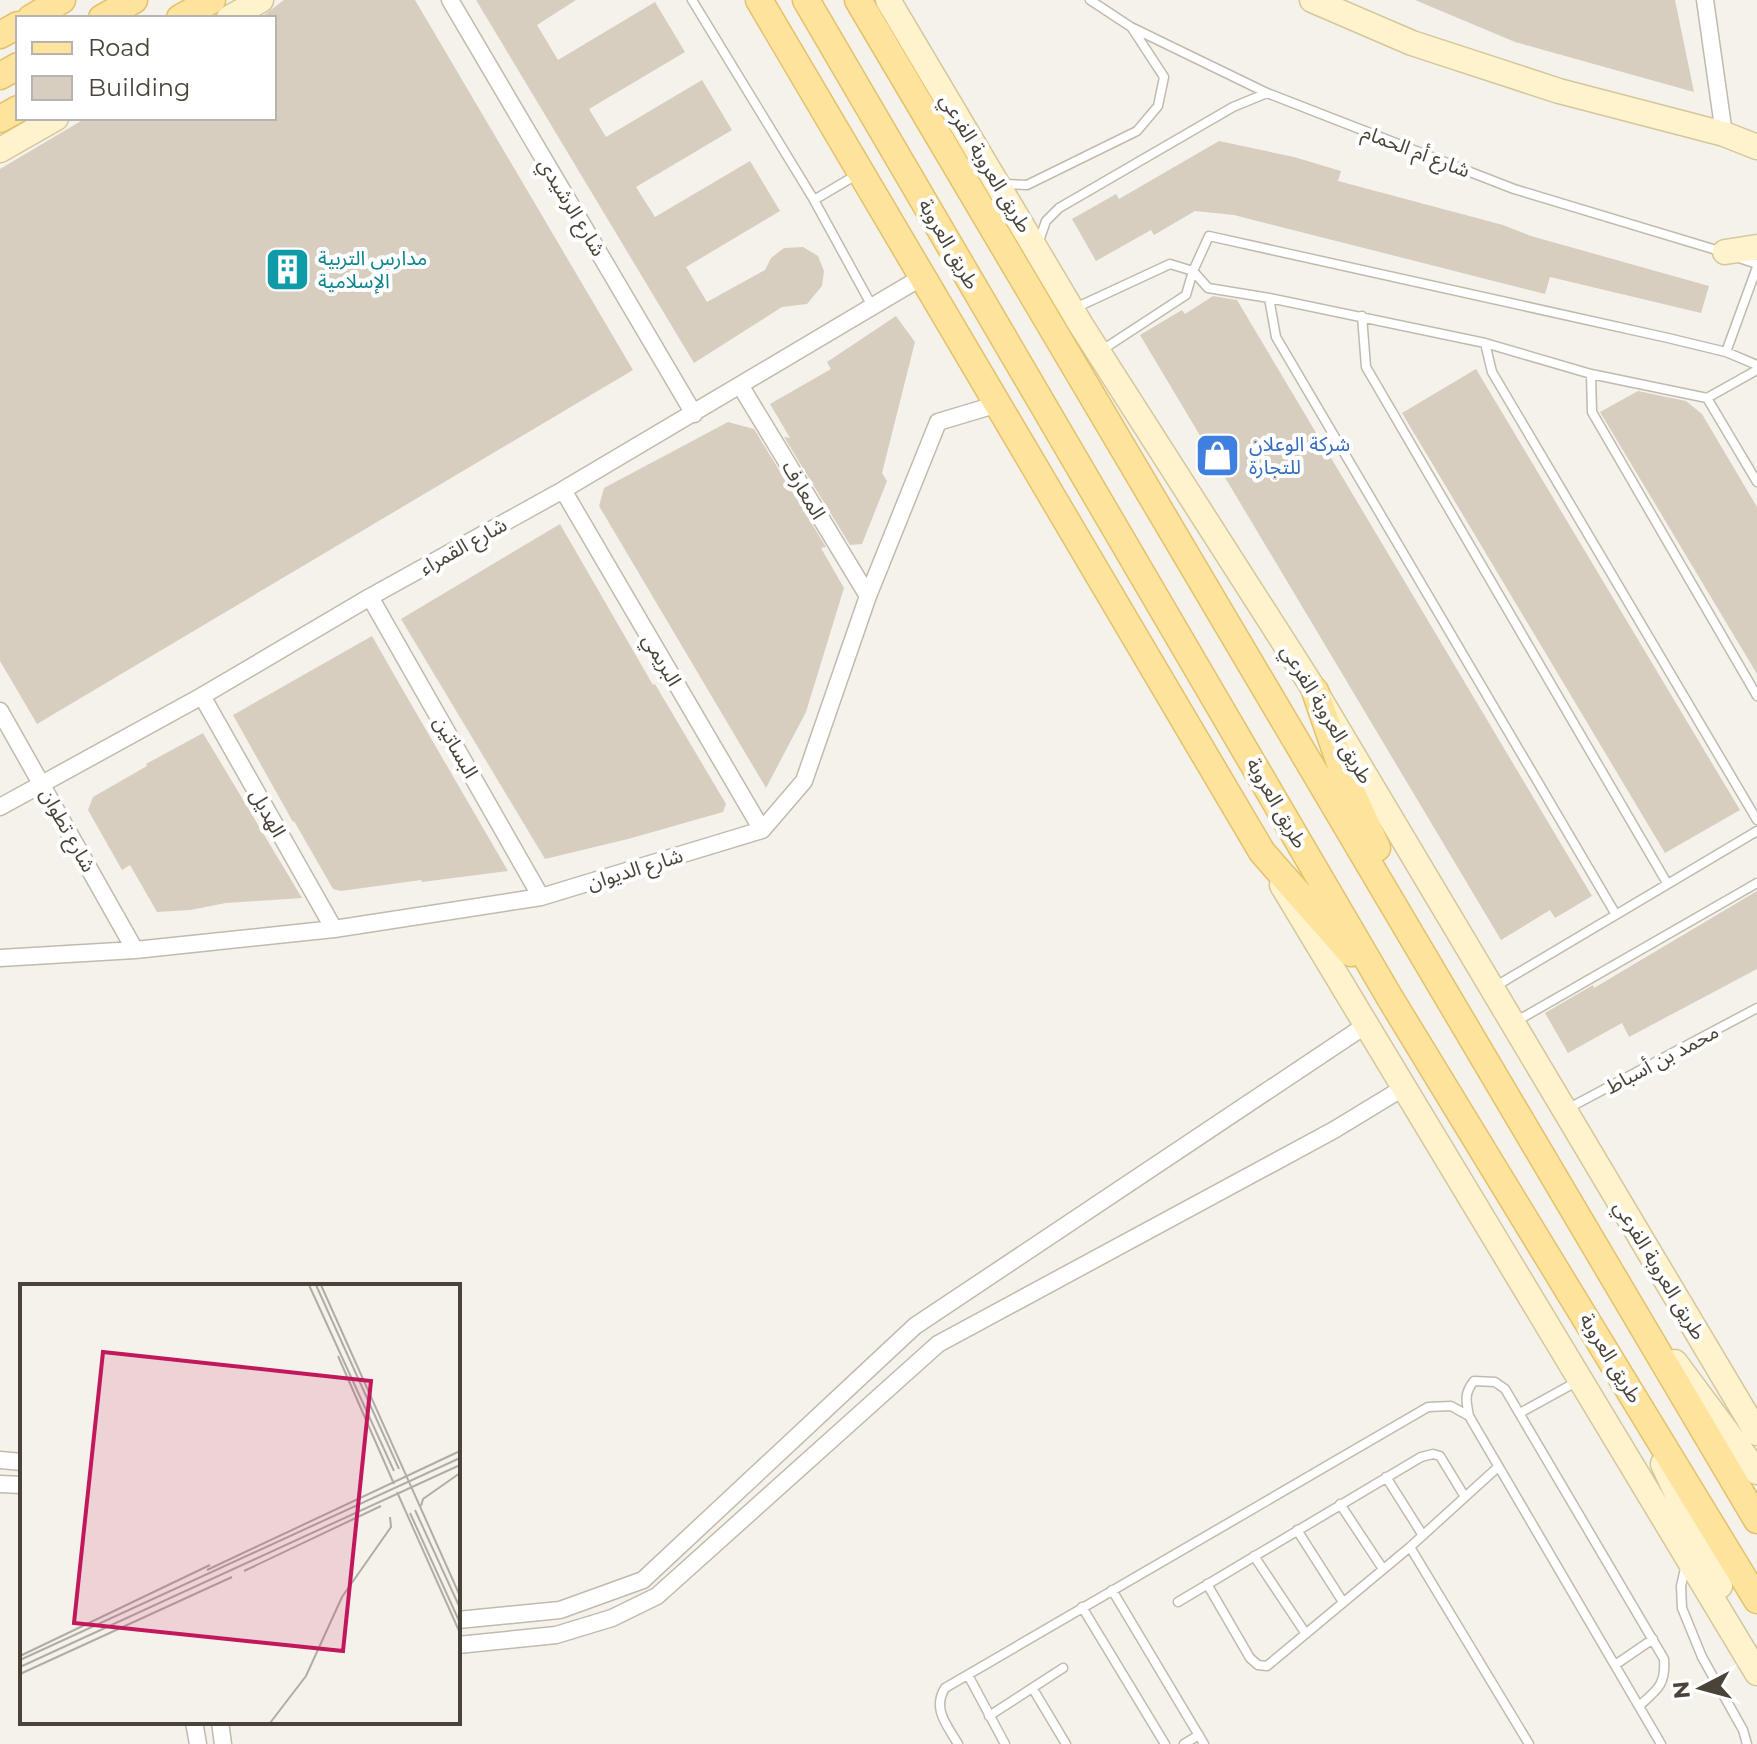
<svg xmlns="http://www.w3.org/2000/svg" width="1757" height="1744" font-family="Montserrat,'Noto Sans Arabic',sans-serif">
<rect width="100%" height="100%" fill="#f5f2eb"/>
<path fill="#d7cec0" d="M284,0H415L633,370L37,724L0,661V169L86,118H274V18H260Z
M476,0H576L537,25L558,60L655,2L685,52L589,109L606,137L702,80L732,130L636,187L655,217L750,161L780,211L686,267L707,302L765,270L771,258L784,248L803,247L818,256L824,271L822,286L807,304L782,307L694,363Z
M1415,0H1675L1694,92L1515,42Z
M1219,141L1294,157L1341,171L1338,181L1503,225L1531,236L1709,286L1701,313L1550,277L1545,294L1234,215L1195,211L1154,235L1151,230L1096,261L1072,219L1116,194L1119,199Z
M1213,296L1237,300L1592,896L1555,918L1550,910L1501,940L1140,335L1182,310L1185,314Z
M896,316L915,342L882,473L887,481L862,544L850,545L784,437L790,438L770,404L831,369L827,362Z
M1476,369L1740,810L1665,853L1402,413Z
M1638,391L1686,401L1702,414L1757,507V674L1600,412Z
M728,422L754,429L826,547L821,548L844,588L806,712L766,788L599,506L604,488Z
M560,524L653,685L655,684L726,804L723,812L628,839L545,859L401,619Z
M372,636L400,685L508,871L422,882L421,880L341,891L333,889L294,821L293,822L233,715Z
M203,733L302,898L226,903L190,910L157,912L130,865L122,870L88,810L93,797L147,766L146,764Z
M1757,891V969L1629,1037L1622,1023L1568,1053L1545,1013L1593,985L1594,988Z"/>
<g fill="none" stroke-linecap="round" stroke-linejoin="round">
<defs>
<path id="lane" d="M692,0L814,200L872,306
M1090,0L1131,27L1267,93L1514,189L1723,252
M1004,184L1027,185L1137,131L1158,106L1164,77L1132,28
M814,200L858,174
M1038,244L1046,221L1059,208L1233,107L1267,93
M1739,258L1757,264
M1269,298L1276,337L1615,913
M1073,309L1170,264L1193,271L1208,288L1269,298L1485,343L1591,374L1707,398L1757,482
M1362,316L1366,367L1667,883
M1485,343L1492,372L1757,820
M1102,350L1186,295L1193,271L1209,236L1668,338L1726,352L1757,365
M1726,352L1757,267
M1591,374L1592,412L1757,696
M1707,398L1757,370
M1496,986L1757,831
M1515,1022L1757,883
M1567,1109L1757,1008
M1520,1413L1578,1381
M1386,1477L1422,1534
M1340,1504L1383,1569
M1297,1530L1343,1602
M1410,1547L1529,1744
M1254,1556L1306,1634
M1686,1564L1681,1586L1682,1608L1702,1657L1743,1730L1747,1744
M1207,1584L1250,1658L1258,1665L1267,1666L1410,1547L1498,1467
M1112,1590L1204,1744
M1178,1602L1421,1457L1433,1454L1440,1456L1465,1497
M1082,1607L1165,1744
M1615,1665L1653,1639
M968,1675L1005,1744
M1033,1689L1066,1744
M1639,1706C1657,1690 1666,1685 1664,1659L1505,1389L1495,1382L1474,1381C1464,1393 1466,1401 1469,1416L1661,1744
M989,1716L1063,1668
M958,1744C947,1725 932,1709 945,1688L1428,1407L1451,1406L1469,1416
M1184,1744L1199,1735"/>
<path id="street" d="M450,0L694,414
M1705,0L1724,134
M740,385L868,596
M563,490L762,830
M370,597L541,897
M202,696L334,929
M0,711L135,950
M0,807L202,696L370,597L563,490L922,277
M0,958L135,950L334,929L541,897L762,830L804,781L868,596L938,422L998,404
M0,1460L22,1462
M0,1484L22,1485
M458,1620L560,1610L643,1580L915,1326L1366,1025
M458,1645L556,1635L612,1618L657,1596L938,1344L1334,1130L1403,1088
M194,1722L198,1744
M220,1722L223,1744"/>
<path id="secondary" d="M888,0L1081,325L1315,691L1757,1433
M1312,0L1412,43L1559,91L1724,134L1757,147
M229,18L261,0
M0,150L56,118
M1725,252L1757,247
M1282,885L1757,1673
M1675,1362L1757,1472
M1663,1464L1720,1586"/>
<path id="primary" d="M759,0L1262,852L1351,953
M806,0L1390,998L1757,1600
M858,0L1757,1520
M31,18L62,0
M102,18L134,0
M180,18L212,0
M0,35L18,25
M0,76L18,66
M0,119L18,109
M1315,691L1345,778L1377,848"/>
</defs>
<use href="#lane" stroke="#c1baad" stroke-width="11"/>
<use href="#street" stroke="#c1baad" stroke-width="19"/>
<use href="#secondary" stroke="#d5c79b" stroke-width="27"/>
<use href="#primary" stroke="#e4c16b" stroke-width="29"/>
<use href="#lane" stroke="#fff" stroke-width="8"/>
<use href="#street" stroke="#fff" stroke-width="16"/>
<use href="#secondary" stroke="#fef3cc" stroke-width="24"/>
<use href="#primary" stroke="#fde39c" stroke-width="26"/>
</g>
<defs>
<symbol id="building-square" viewBox="-11 -11 22 22"><rect x="-9" y="-9" width="18" height="18" rx="4" fill="#0f9aa8" stroke="#fff"/><path d="M-4-6H4V6H1V3H-1V6H-4ZM-2.5-4.3h1.7v1.8h-1.7ZM.8-4.3h1.7v1.8H.8ZM-2.5-1h1.7V.8h-1.7ZM.8-1h1.7V.8H.8Z" fill="#fff"/></symbol>
<symbol id="shop-square" viewBox="-11 -11 22 22"><rect x="-9" y="-9" width="18" height="18" rx="4" fill="#3f7fe0" stroke="#fff"/><path d="M-5-2.5h2.3a2.7 3.5 0 0 1 5.4 0H5L5.5 6h-11ZM-1.5-2.5h3a1.5 2.3 0 0 0-3 0Z" fill="#fff"/></symbol>
</defs>
<g fill-rule="evenodd">
<use href="#building-square" x="262" y="244" width="51" height="51"/>
<use href="#shop-square" x="1192" y="430" width="51" height="51"/>
</g>
<g text-anchor="middle" dominant-baseline="central" stroke-width="8" stroke-linejoin="round" paint-order="stroke">
<g font-size="20" fill="#4a4339" stroke="#fff">
<text transform="translate(1416 151) rotate(21)">شارع أم الحمام</text>
<text transform="translate(986 163) rotate(59)">طريق العروبة الفرعي</text>
<text transform="translate(572 207) rotate(59)">شارع الرشيدي</text>
<text transform="translate(949 244) rotate(60)">طريق العروبة</text>
<text transform="translate(804 490) rotate(59)">المعارف</text>
<text transform="translate(463 546) rotate(-29)">شارع القمراء</text>
<text transform="translate(662 660) rotate(60)">البريمي</text>
<text transform="translate(1327 714) rotate(59)">طريق العروبة الفرعي</text>
<text transform="translate(456 747) rotate(60)">البساتين</text>
<text transform="translate(1277 803) rotate(60)">طريق العروبة</text>
<text transform="translate(268 813) rotate(61)">الهديل</text>
<text transform="translate(68 830) rotate(61)">شارع تطوان</text>
<text transform="translate(635 869) rotate(-17)">شارع الديوان</text>
<text transform="translate(1662 1059) rotate(-28)">محمد بن أسباط</text>
<text transform="translate(1660 1270) rotate(59)">طريق العروبة الفرعي</text>
<text transform="translate(1611 1358) rotate(59)">طريق العروبة</text>
</g>
<g font-size="20" fill="#0d838f" stroke="#fff" text-anchor="start">
<text x="318" y="258">مدارس التربية<tspan x="318" dy="23">الإسلامية</tspan></text>
</g>
<g font-size="20" fill="#366cbe" stroke="#fff" text-anchor="start">
<text x="1249" y="444">شركة الوعلان<tspan x="1249" dy="23">للتجارة</tspan></text>
</g>
</g>
<g transform="translate(20 1284)">
<rect width="440" height="440" fill="#f5f2eb"/>
<path fill="none" stroke="#b1aca4" stroke-width="2" d="M289,1L374,187M296,1L379,185M301,1L440,312M318,72L374,200M377,208L440,349M401,222L403,215L440,189M395,226L440,324M390,229L440,339M187,286L440,167M224,287L361,222M0,372L190,281M0,376L440,174M0,383L440,181M0,390L212,293M250,439L286,392L322,313L371,243L370,233"/>
<path fill="#c2185b" fill-opacity="0.15" stroke="#c2185b" stroke-width="4" d="M83,68L351,97L323,367L54,339Z"/>
<rect width="440" height="440" fill="none" stroke="#4a4339" stroke-width="4"/>
</g>
<rect x="16" y="16" width="260" height="104" fill="#ffffff" stroke="#b7b4b0" stroke-width="2"/>
<rect x="32" y="42" width="40" height="12" fill="#fde39c" stroke="#b7b4b0" stroke-width="2"/>
<text x="88" y="56" font-size="24" fill="#4a4339">Road</text>
<rect x="32" y="76" width="40" height="24" fill="#d7cec0" stroke="#b7b4b0" stroke-width="2"/>
<text x="88" y="96" font-size="24" fill="#4a4339">Building</text>
<g transform="translate(1701 1688) rotate(264)" stroke="#ffffff" stroke-width="6" paint-order="stroke">
<path d="M0-6L14 30L0 20L-14 30Z" fill="#4a4339"/>
<text y="-12" font-size="22" font-weight="bold" text-anchor="middle" fill="#4a4339">N</text>
</g>
</svg>
